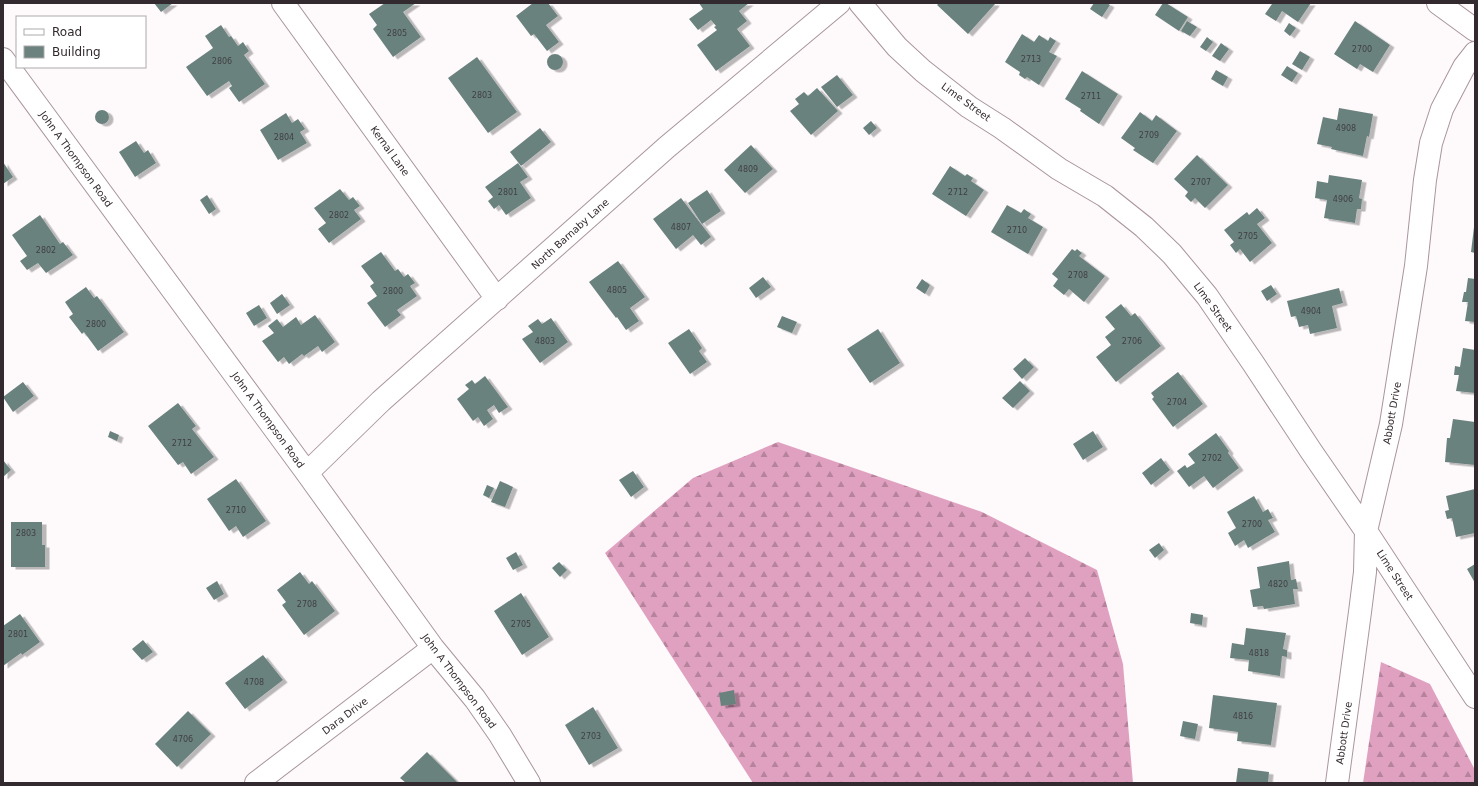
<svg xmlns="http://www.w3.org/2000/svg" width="1478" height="786" font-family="'DejaVu Sans',sans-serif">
<defs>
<pattern id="forest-firs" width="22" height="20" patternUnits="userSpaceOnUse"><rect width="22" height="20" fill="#e0a1c0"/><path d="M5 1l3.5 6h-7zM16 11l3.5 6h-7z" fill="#b6839c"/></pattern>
<filter id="shadow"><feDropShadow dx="4.5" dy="2.5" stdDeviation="0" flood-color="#0004"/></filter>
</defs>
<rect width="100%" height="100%" fill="#fef9fb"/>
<path fill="url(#forest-firs)" d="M778,442L982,512L1097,570L1123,664L1133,783H753L605,553L693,478Z
M1381,662L1430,684L1475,770V783H1363Z"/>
<path fill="#6b827e" filter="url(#shadow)" d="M154,3H173L161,12Z
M385,3H416L403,12L421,37L393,57L373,29L377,25L369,14Z
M533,3H548L558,16L546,25L559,42L547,51L534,34L531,36L516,16Z
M699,3H749L739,11L747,21L737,29L750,46L716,71L697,45L717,30L714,27L716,26L711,20L698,30L689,19L703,9Z
M939,3H994L995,4L968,34L937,5Z
M1094,3H1107L1110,5L1102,17L1090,9Z
M1163,3H1166L1188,17L1179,31L1155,15Z
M1270,3H1311L1298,22L1282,11L1276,21L1265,14L1272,4Z
M1187,21L1197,27L1190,36L1181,31Z
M1355,21L1390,45L1373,72L1360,64L1357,69L1334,54Z
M1289,23L1296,28L1290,36L1284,31Z
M221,25L229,37L231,36L238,46L243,42L249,51L244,55L265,84L239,102L229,88L232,86L229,81L207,96L186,67L213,48L205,36Z
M1022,34L1034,42L1039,35L1048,41L1050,37L1056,41L1049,52L1057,56L1039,85L1027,77L1025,79L1019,75L1020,72L1005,62Z
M1207,37L1213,42L1206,51L1200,47Z
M1221,43L1229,49L1220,61L1212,56Z
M1300,51L1310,57L1302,70L1292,64Z
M547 62a8 8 0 1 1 16 0a8 8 0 1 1-16 0Z
M477,57L517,112L488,133L448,78Z
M1287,66L1298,73L1292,82L1281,75Z
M1216,70L1228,77L1223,86L1211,79Z
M1082,71L1118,94L1099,124L1080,111L1081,109L1065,99Z
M837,75L853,95L837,107L821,87Z
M817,88L838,111L811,135L790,111L799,104L795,99L804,92L808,96Z
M1339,108L1373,114L1369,137L1367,136L1363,156L1331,149L1332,147L1317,144L1323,117L1337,120Z
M95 117a7 7 0 1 1 14 0a7 7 0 1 1-14 0Z
M1140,112L1152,121L1156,115L1177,131L1153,163L1133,150L1135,148L1121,138Z
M286,113L292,123L298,119L305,129L300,132L307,143L278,160L260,130Z
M871,121L877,128L869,135L863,128Z
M540,128L551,142L521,166L510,152Z
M136,141L144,153L148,150L156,163L135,177L119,152Z
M751,145L773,169L745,193L724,170Z
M1197,155L1228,185L1205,208L1195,198L1191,202L1185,196L1188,192L1174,179Z
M3,162L13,177L3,184Z
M518,163L528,177L520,182L531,198L506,215L499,205L494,209L488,201L493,197L485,187Z
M950,166L965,176L967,174L973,178L971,181L984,190L966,216L932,194Z
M1329,175L1362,180L1359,198L1362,199L1361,209H1357L1355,223L1324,218L1327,200L1315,198L1317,181L1328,183Z
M340,189L349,200L353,197L360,206L354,210L361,219L329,243L318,229L326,223L314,208Z
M707,190L721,211L702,224L688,203Z
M207,195L216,209L209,214L200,200Z
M681,198L711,237L701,245L693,235L676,249L653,219Z
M1007,205L1021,213L1024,209L1031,214L1028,218L1043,227L1028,254L991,232Z
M1257,208L1265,218L1257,224L1272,243L1250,262L1240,249L1236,253L1230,245L1234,242L1224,230L1247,212L1249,215Z
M40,215L60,244L63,242L73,255L46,273L38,263L27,270L20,261L27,256L12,235Z
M1474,227H1475V253L1471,252Z
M1072,249L1075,251L1077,249L1082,253L1079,256L1105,276L1084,302L1069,289L1064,295L1053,286L1058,279L1052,274Z
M381,252L395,271L398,269L404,277L408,274L415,283L410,286L417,296L397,310L401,315L385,327L367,303L377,296L370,286L374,283L361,266Z
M618,261L645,297L630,308L639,321L626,330L617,317L616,318L589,282Z
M763,277L771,287L756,298L749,288Z
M1468,278L1475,279V322L1465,321L1468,302H1462L1464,292H1466Z
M922,279L930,285L925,294L916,288Z
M1271,285L1277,294L1267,301L1261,291Z
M86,287L94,298L97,296L124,332L98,351L84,332L82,334L69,317L73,314L65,302Z
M1339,288L1343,303L1332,306L1337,328L1310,334L1308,325L1299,327L1296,316L1291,317L1287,301Z
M282,294L290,305L277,314L270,303Z
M1121,304L1131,316L1135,313L1161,346L1116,382L1096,357L1111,345L1105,337L1115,329L1105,317Z
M259,305L267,318L254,326L246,313Z
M315,315L335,342L322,352L318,346L304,356L302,354L289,364L284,357L278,362L262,341L274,333L268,326L277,319L283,327L296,317L301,325Z
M782,316L797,322L792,333L777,327Z
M551,318L568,342L540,363L522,339L533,332L528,326L538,319L542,324Z
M689,329L702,348L699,351L707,362L690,374L668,343Z
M878,329L900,363L870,383L847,349Z
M1463,348L1475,350V393L1456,391L1459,375H1454L1455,366L1460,367Z
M1025,358L1034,367L1022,379L1013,369Z
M1178,372L1203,404L1173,427L1152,399L1154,397L1151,393Z
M485,376L508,407L499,413L494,405L487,410L493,419L484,426L478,417L473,421L457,399L469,389L465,385L472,380L475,384Z
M1020,381L1030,391L1013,408L1002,398Z
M23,382L34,396L13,412L3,397Z
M178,403L196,426L192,429L214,457L191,474L183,462L178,465L148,426Z
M1453,419L1475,422V465L1445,462L1447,438H1450Z
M110,431L119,435L117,441L108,437Z
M1093,431L1103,447L1083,460L1073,444Z
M1216,433L1229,451L1228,453L1239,468L1213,488L1204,476L1189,487L1177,471L1185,465L1187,468L1195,463L1188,454Z
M1161,458L1170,470L1151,485L1142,473Z
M3,460L11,470L3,477Z
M633,471L644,487L631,497L619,480Z
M236,479L266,521L243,537L236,526L229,531L207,499Z
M500,481L513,487L505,507L491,502Z
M487,485L494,488L489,498L483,495Z
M1475,489V533L1456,537L1452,518L1447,519L1445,511L1449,510L1446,496Z
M1254,496L1263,512L1268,509L1273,518L1268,520L1275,532L1248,548L1244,540L1235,546L1228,533L1236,528L1227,512Z
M11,522H42V545H45V567H11Z
M1159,543L1164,550L1155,558L1149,550Z
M516,552L523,565L513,570L506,558Z
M1289,561L1291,580L1296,579L1298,589H1293L1295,604L1264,609L1263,606L1253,607L1250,590L1260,588L1257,567Z
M559,562L567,570L560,577L552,568Z
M1475,564V583L1467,569Z
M300,572L309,584L312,581L335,611L304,635L282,605L286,602L277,590Z
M217,581L224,594L214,600L206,588Z
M521,593L549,637L522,655L494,611Z
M1191,613L1203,615L1202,625L1190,623Z
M20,614L40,642L22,655L21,653L3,666V626Z
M1246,628L1286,633L1283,649L1287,650V657L1282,656L1280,676L1248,671L1249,660L1230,658L1232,643L1244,645Z
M143,640L153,652L142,660L132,649Z
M263,655L283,680L245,709L225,683Z
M734,690L736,704L721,706L719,693Z
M1213,695L1277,703L1271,745L1237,741L1238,732L1209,728Z
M593,707L618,748L589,765L565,725Z
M188,711L211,734L177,767L155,744Z
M1183,721L1198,724L1195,739L1180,736Z
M427,752L458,783H406L400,778Z
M1238,768L1269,772L1268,783H1236Z"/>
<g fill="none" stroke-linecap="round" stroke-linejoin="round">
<defs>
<path id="minor" d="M283,3L497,299
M860,3L897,47L923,71L969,107L1002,128L1059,169L1105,196L1144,227L1172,254L1207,296L1253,363L1311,451L1366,531L1475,697
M1438,3L1475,30
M3,59L307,473L433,648L475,699L500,735L529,783
M307,473L381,401L667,147L839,3
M256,783L433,648
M1337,783L1360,612L1365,572L1366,531L1391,424L1416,266L1425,180L1431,143L1442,109L1464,67L1475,53"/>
</defs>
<use href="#minor" stroke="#a9959e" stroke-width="24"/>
<use href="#minor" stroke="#fff" stroke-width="22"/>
</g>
<g text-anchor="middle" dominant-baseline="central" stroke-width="3" stroke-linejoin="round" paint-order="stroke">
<g font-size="8" fill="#404042">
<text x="397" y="33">2805</text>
<text x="1362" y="49">2700</text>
<text x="1031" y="59">2713</text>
<text x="222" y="61">2806</text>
<text x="482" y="95">2803</text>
<text x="1091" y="96">2711</text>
<text x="1346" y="128">4908</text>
<text x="1149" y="135">2709</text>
<text x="284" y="137">2804</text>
<text x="748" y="169">4809</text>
<text x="1201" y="182">2707</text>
<text x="508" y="192">2801</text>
<text x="958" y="192">2712</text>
<text x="1343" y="199">4906</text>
<text x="339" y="215">2802</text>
<text x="681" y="227">4807</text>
<text x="1017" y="230">2710</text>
<text x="1248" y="236">2705</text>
<text x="46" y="250">2802</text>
<text x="1078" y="275">2708</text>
<text x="617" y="290">4805</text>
<text x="393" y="291">2800</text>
<text x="1311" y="311">4904</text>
<text x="96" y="324">2800</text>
<text x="545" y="341">4803</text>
<text x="1132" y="341">2706</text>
<text x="1177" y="402">2704</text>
<text x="182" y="443">2712</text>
<text x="1212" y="458">2702</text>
<text x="236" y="510">2710</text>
<text x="1252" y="524">2700</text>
<text x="26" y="533">2803</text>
<text x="1278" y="584">4820</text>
<text x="307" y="604">2708</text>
<text x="521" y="624">2705</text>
<text x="18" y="634">2801</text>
<text x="1259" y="653">4818</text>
<text x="254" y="682">4708</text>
<text x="1243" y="716">4816</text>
<text x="591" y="736">2703</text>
<text x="183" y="739">4706</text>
</g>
<g font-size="10" fill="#322a2e" stroke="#fff">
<text transform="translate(966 102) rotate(36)">Lime Street</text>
<text transform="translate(390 151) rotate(54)">Kernal Lane</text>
<text transform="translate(76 159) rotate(54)">John A Thompson Road</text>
<text transform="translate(570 234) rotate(-42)">North Barnaby Lane</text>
<text transform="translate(1213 307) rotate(54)">Lime Street</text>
<text transform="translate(1392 413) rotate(-80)">Abbott Drive</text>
<text transform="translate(268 420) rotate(54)">John A Thompson Road</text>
<text transform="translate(1395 575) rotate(57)">Lime Street</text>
<text transform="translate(459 681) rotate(53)">John A Thompson Road</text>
<text transform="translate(345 716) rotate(-37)">Dara Drive</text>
<text transform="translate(1344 733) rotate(-82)">Abbott Drive</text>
</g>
</g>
<rect width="1478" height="786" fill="none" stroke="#322a2e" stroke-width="8"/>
<rect x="16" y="16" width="130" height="52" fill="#ffffff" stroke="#adaaab"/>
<rect x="24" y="29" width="20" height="6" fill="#ffffff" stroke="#adaaab"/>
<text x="52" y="36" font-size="12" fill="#322a2e">Road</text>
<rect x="24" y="46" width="20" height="12" fill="#6b827e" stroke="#adaaab"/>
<text x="52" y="56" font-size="12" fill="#322a2e">Building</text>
</svg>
